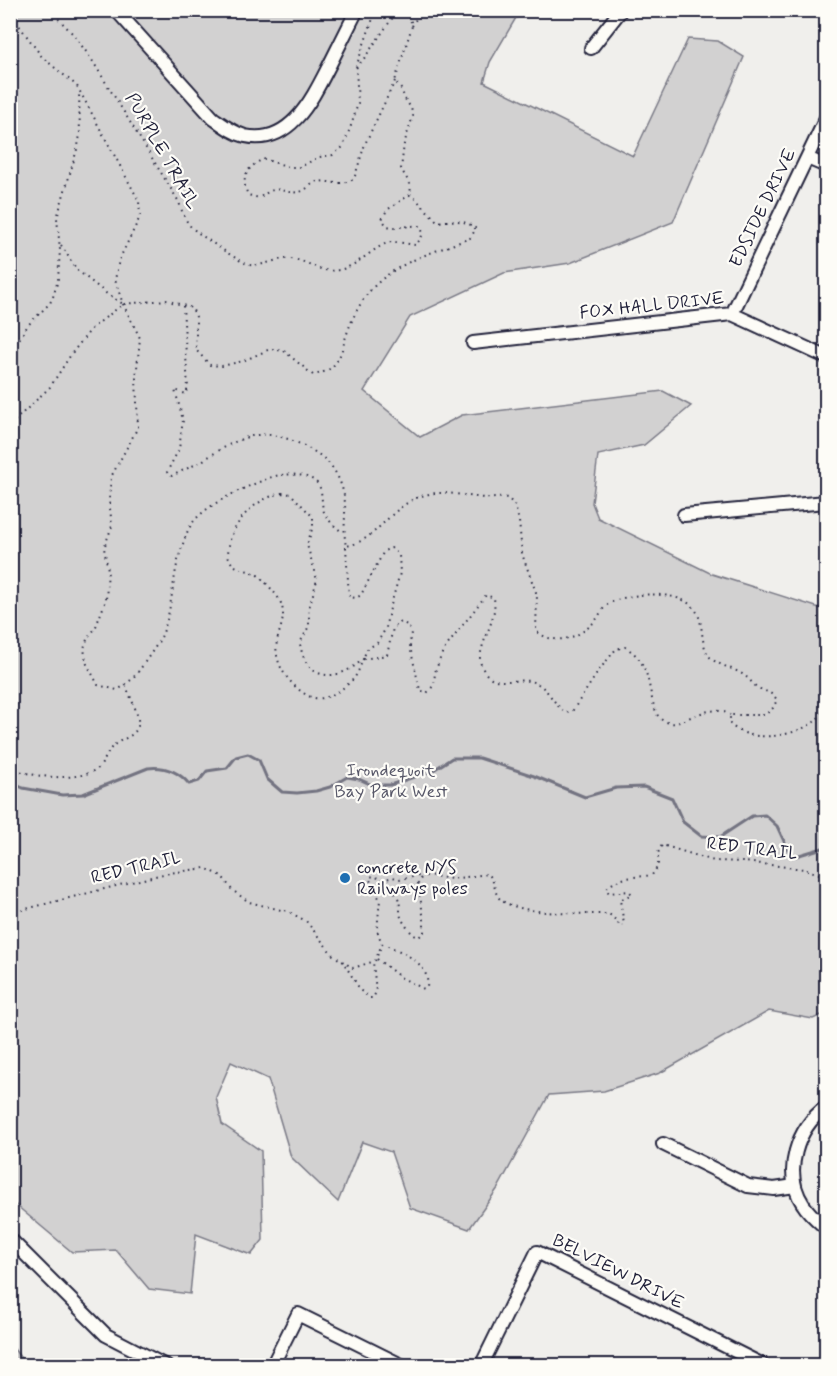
<svg xmlns="http://www.w3.org/2000/svg" width="837" height="1376" font-family="Mynerve,sans-serif">
<rect width="100%" height="100%" fill="#f0efec"/>
<filter id="ink" filterUnits="userSpaceOnUse"><feTurbulence type="fractalNoise" baseFrequency=".0167" numOctaves="2"/><feDisplacementMap in="SourceGraphic" scale="12" xChannelSelector="R" yChannelSelector="G"/><feConvolveMatrix kernelMatrix="1 2 1 2 8 2 1 2 1" color-interpolation-filters="sRGB"/></filter>
<g filter="url(#ink)">
<path fill="#d2d1d1" stroke="#7a7a86" stroke-width="1.5" d="M11,11H520L490,62L484,82L633,156L688,39L718,41L744,57L673,222L570,263L504,273L410,317L364,391L420,437L462,415L663,391L691,406L644,445L598,455L592,503L598,518L712,574L826,610V1013L813,1019L769,1011L660,1073L604,1091L549,1095L498,1188L469,1229L410,1208L391,1152L362,1142L338,1202L291,1157L268,1079L231,1062L216,1097L222,1124L261,1151L263,1240L251,1255L196,1234L190,1294L149,1289L116,1250L72,1252L11,1201Z
M11,1345L26,1365H11Z"/>
<g fill="none" stroke-linecap="round" stroke-linejoin="round">
<path stroke="#737381" stroke-width="3" d="M10,782L23,788L62,795L83,794L148,768C165,766 178,771 189,784L199,781L207,771L227,768L236,757L248,754L259,760L267,779L282,792L297,793L316,791L330,787L347,777L359,779L372,785H390L432,771L452,758H479L534,776L585,797L616,788L644,787L672,798L683,822L701,836L720,837L752,816L765,815L777,826L790,854L796,856L826,847"/>
<defs>
<path id="minor" d="M116,10L213,118C223,125 233,133 245,136C291,146 313,97 330,64C339,46 348,28 357,10
M591,48L621,10
M807,158L826,166
M732,314L826,118
M473,343L732,314L826,357
M684,515L826,502
M826,1107C797,1128 782,1172 803,1204C809,1214 818,1221 826,1228
M663,1144L748,1186L774,1189L795,1186
M10,1239L106,1335L166,1366
M272,1366L298,1314L403,1366
M481,1366L537,1252L765,1366"/>
</defs>
<use href="#minor" stroke="#22223b" stroke-width="16"/>
<path stroke="#22223b" stroke-width="2" stroke-dasharray="1.5 4.5" stroke-linecap="butt" d="M13,10V17L42,57L77,86L139,201L140,217L119,260L115,280L123,304L140,338L136,378L138,427L111,477L109,500L112,526L104,548L108,570L106,600L95,629L88,637L84,648L86,662L98,685L117,690C130,683 137,674 145,662C151,653 158,644 162,635C173,608 172,577 181,550C184,541 187,529 194,521C210,502 246,487 269,478C281,473 306,472 317,483C323,489 321,501 323,509C326,520 335,526 343,533
M50,10L74,35L92,60L179,202C182,212 185,220 191,227C197,233 242,264 250,265C263,267 278,257 291,259C311,261 319,274 339,270C359,266 376,244 392,242C399,242 408,244 415,245L421,239L423,232L419,226C407,225 399,229 387,226L382,219L387,210L411,194L410,184L401,169L404,144L413,116L411,108L405,99L401,89L395,81L412,26L408,10
M412,26L421,10
M356,67L376,10
M395,81L365,144L354,179C337,188 329,179 316,182C310,184 306,191 299,192C279,195 282,181 259,198L248,195C240,177 247,168 263,159L290,167H300L319,157L333,155L343,147L352,123L358,103L356,68L363,60L398,10
M61,245L77,270L107,294L123,304
M183,306L188,388L186,394L175,390L183,420L179,449L167,472L169,475L172,476C181,471 191,467 200,462C241,437 260,423 306,447C326,457 337,469 343,491C348,509 342,527 346,546C372,542 386,516 407,503C434,486 455,495 484,498C492,499 500,497 508,498L515,506L519,521L522,554L537,595L536,631C555,647 580,638 596,620C599,616 602,609 607,605C625,592 678,589 694,608C705,621 699,642 709,656C717,666 735,668 745,676C750,679 753,685 758,688C766,692 772,692 777,700L773,708L765,715H730V724C749,744 793,737 814,722C818,719 823,712 826,708
M10,354L28,325L50,303L53,297L58,280L60,250L57,218L78,146L80,135L79,91
M10,425L50,387L72,353L92,328L123,304L166,300L192,308L196,317V350L210,365L222,366L243,361L270,349L284,351L313,375C342,370 340,351 349,328C353,317 361,301 369,292C394,262 435,252 470,238L476,229C465,219 452,220 438,222L411,194
M282,493L291,494L313,517V526L307,545L317,580L309,608V626L300,643C305,682 338,683 363,659C356,678 355,679 339,691C328,698 317,702 305,694C288,683 273,663 277,641C280,627 287,616 280,601C278,596 261,576 256,574C247,569 233,570 229,558C227,554 229,545 230,540C238,516 257,499 282,493Z
M346,547L349,597L356,598L361,595L384,551L391,548L399,555L400,573L387,619L386,628L377,643L367,649L363,659L387,655L393,628L401,622L407,625L411,631L410,647L420,690L427,693L434,685L435,672L443,651L486,595L494,598C497,617 485,634 481,652C479,659 480,663 483,669C494,691 520,674 538,684C550,691 554,705 566,713L573,710L600,669L616,649L625,647C653,663 646,690 657,714C660,721 669,724 677,723C694,716 713,704 730,715
M10,767C31,778 77,782 97,769C104,764 107,752 113,746C120,739 135,737 138,726C140,715 130,697 126,686
M382,880L393,877L399,879L426,875
M10,913L163,874L205,868L222,876L232,890L249,902L289,912L306,921L333,955L353,968L375,961L382,944L377,930L380,900L370,880V877L374,876C383,880 394,888 398,898C401,904 399,911 401,917C404,924 412,936 419,937L424,932V920L418,884L420,879L428,875L451,879L488,874C496,881 493,892 500,899C517,915 584,914 608,914L612,916L621,927L624,924L620,900L632,894L629,891L609,893L606,889C619,875 635,878 652,875L658,866V853L662,845L714,861L745,862L804,869L826,876
M377,959L400,977L424,989L427,987C431,963 400,950 382,944
M345,965L361,991L370,998H373L376,992L373,962"/>
<use href="#minor" stroke="#fdfcf7" stroke-width="12"/>
</g>
</g>
<circle fill="#1f6fb2" stroke="#fdfcf7" stroke-width="2" cx="345" cy="878" r="6"/>
<g text-anchor="middle" dominant-baseline="central" stroke-width="4.5" stroke-linejoin="round" paint-order="stroke">
<g font-size="18" fill="#22223b" stroke="#fdfcf7">
<text transform="translate(162 151) rotate(60)">PURPLE TRAIL</text>
<text transform="translate(763 208) rotate(-64)">EDSIDE DRIVE</text>
<text transform="translate(652 306) rotate(-6)">FOX HALL DRIVE</text>
<text transform="translate(752 849) rotate(7)">RED TRAIL</text>
<text transform="translate(136 868) rotate(-13)">RED TRAIL</text>
<text transform="translate(618 1272) rotate(27)">BELVIEW DRIVE</text>
</g>
<g font-size="18" fill="#575768" stroke="#fdfcf7">
<text x="391" y="771">Irondequoit<tspan x="391" dy="21">Bay Park West</tspan></text>
</g>
<g font-size="18" fill="#22223b" stroke="#fdfcf7" text-anchor="start">
<text x="357" y="868">concrete NYS<tspan x="357" dy="21">Railways poles</tspan></text>
</g>
</g>
<rect width="837" height="1376" fill="none" stroke="#fdfcf7" stroke-width="36"/>
<rect x="18" y="18" width="801" height="1340" fill="none" stroke="#22223b" stroke-width="2" filter="url(#ink)"/>
</svg>
